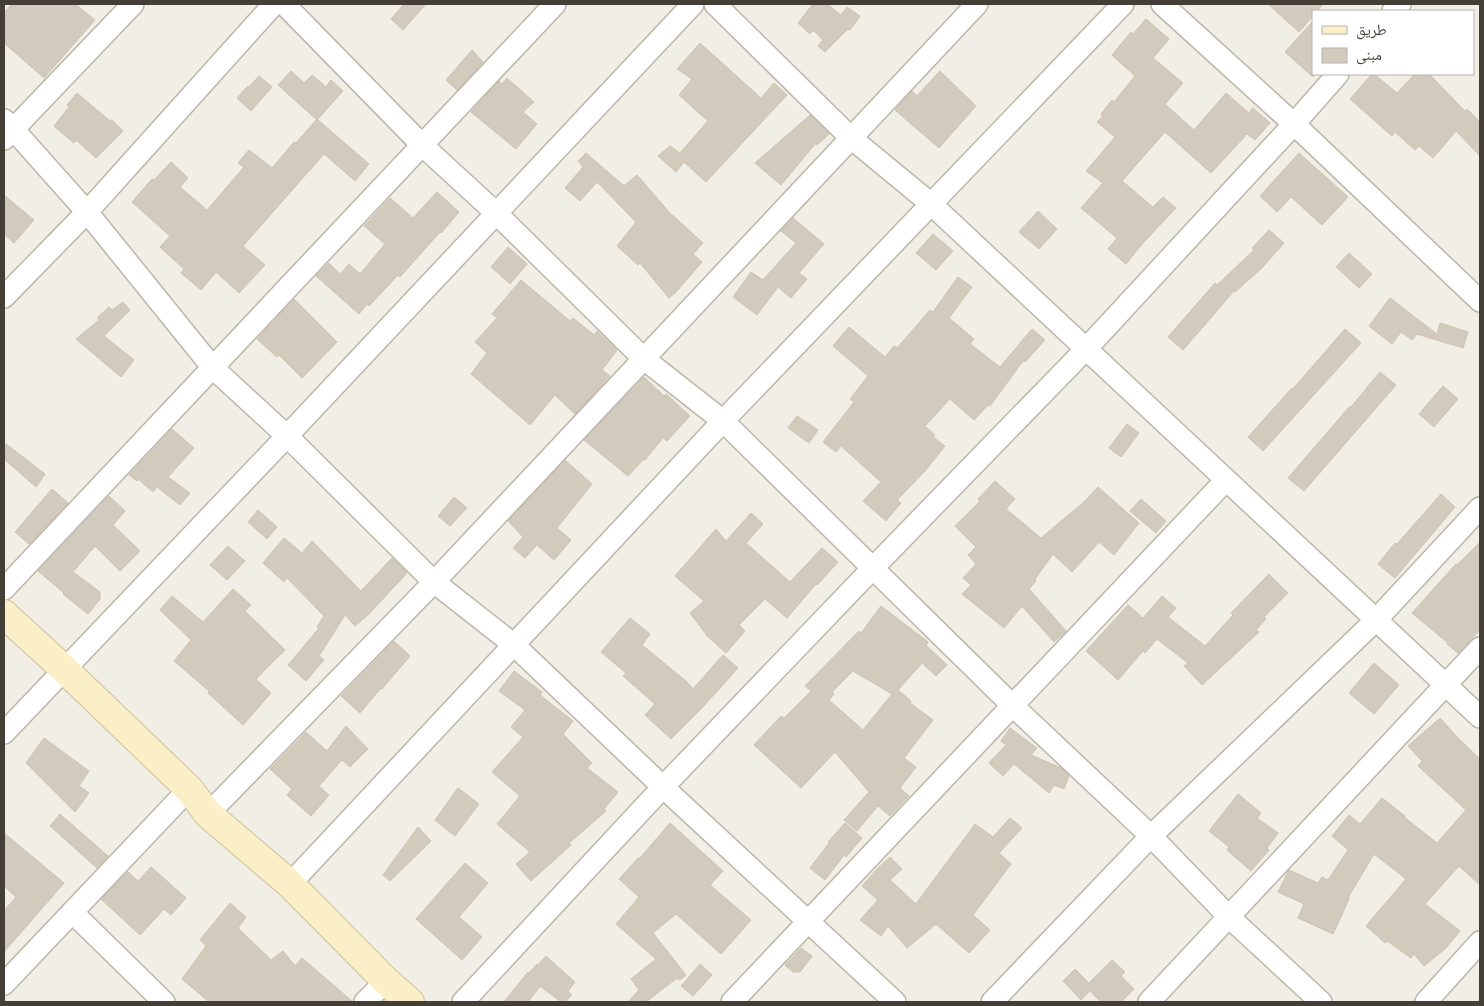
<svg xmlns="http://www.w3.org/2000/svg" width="1484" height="1006" font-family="'Nunito Sans','Noto Naskh Arabic',sans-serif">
<rect width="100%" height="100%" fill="#f1eee6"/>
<path fill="#d2cabc" stroke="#ccc2b0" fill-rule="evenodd" d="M12,4H75L95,20L44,78L4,43V13Z
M404,4H426L403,30L391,19Z
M813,4H827L841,15L847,7L860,16L850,30L848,29L825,52L818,46L823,40L813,30L810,34L798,23Z
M1268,4H1323L1317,11H1313V16L1299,32Z
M1146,19L1169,39L1153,58L1183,83L1165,104L1194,130L1226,93L1249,113L1253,108L1270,123L1255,140L1247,134L1211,173L1165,132L1122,181L1153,207L1163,197L1176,208L1143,243L1126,264L1108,249L1117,238L1081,208L1103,183L1086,171L1115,137L1097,122L1103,116L1101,114L1112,100L1114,102L1135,76L1112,55L1131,32L1133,34Z
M1313,21V77L1285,52Z
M700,43L761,98L774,83L787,95L706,182L684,162L676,172L658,156L670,146L680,153L708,121L679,95L692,79L677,69Z
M472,50L483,62L457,90L446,80Z
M291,71L304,83L312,75L326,87L331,80L343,91L317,120L278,85Z
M940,71L976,106L939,148L895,110L912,91L917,96Z
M1372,74H1374L1397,93L1415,74H1429L1465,111L1467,109L1480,122V156L1456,131L1433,158L1419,146L1415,150L1395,132L1392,136L1350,99Z
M259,76L272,87L251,111L237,98L248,86L249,87Z
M507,78L534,102L523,112L537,124L516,149L471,112L499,81L502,84Z
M77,93L110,121L112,120L123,131L96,158L76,140L74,143L54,126L69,107L67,105Z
M810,115L829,134L817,145L816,143L781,185L755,163Z
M317,119L369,164L355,181L324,154L243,246L265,265L239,293L216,272L201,290L181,273L184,269L160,247L170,236L132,202L152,179L154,180L171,162L188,178L180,187L207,210L244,167L238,163L249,150L272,168L294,142L296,143Z
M586,153L624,186L637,175L669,212L703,243L693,254L702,262L676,292L669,298L640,263L638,265L617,246L636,222L597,182L580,201L565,188L583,167L578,161Z
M1299,153L1348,197L1322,225L1291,197L1277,212L1260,196Z
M437,192L459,212L441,233L440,232L400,277L398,275L369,306L367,304L359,314L316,276L329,263L340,274L349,264L360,274L385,244L364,226L390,198L413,218Z
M4,195L34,220L14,243L4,234Z
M1038,211L1057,229L1039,249L1019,232Z
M793,218L824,244L799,273L807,279L791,298L778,287L757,315L733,297L751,272L763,280L796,243L781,231Z
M1269,230L1284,243L1262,268L1235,292L1234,291L1183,350L1168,337L1215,283L1217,285L1254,250L1252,248Z
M933,234L953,251L936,270L916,253Z
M508,247L527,264L510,284L491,267Z
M1349,253L1372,274L1359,288L1336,267Z
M958,277L972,287L949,318L974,339L970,344L1000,367L1032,329L1045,340L1025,362L1023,361L990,406L988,405L974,420L950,399L925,426L935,435L933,437L945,446L925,471L897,500L901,503L886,521L863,501L881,482L841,446L836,452L823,442L854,402L850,399L868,376L833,346L849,327L885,357L894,346L897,348L930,310L933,312Z
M521,280L570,321L573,318L594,335L597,331L617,350L602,370L610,376L575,414L555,395L530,425L471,374L487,353L475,342L497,318L492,314Z
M1390,298L1437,334L1440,323L1468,332L1463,348L1417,334L1412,340L1401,332L1392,344L1369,326Z
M294,299L337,342L302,378L279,355L277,357L257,339Z
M123,302L130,310L104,336L134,360L121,377L76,339L99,320L97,318L109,307L112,310Z
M1345,329L1361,343L1263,451L1248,437L1292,388L1293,389Z
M1380,372L1396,385L1304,491L1288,478L1350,406L1351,407Z
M644,377L664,396L666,394L690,416L667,441L663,438L645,460L644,459L628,476L584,440Z
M1443,386L1458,399L1434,427L1419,414Z
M797,416L818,430L809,443L788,428Z
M1127,424L1139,433L1121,457L1109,448Z
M172,429L194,448L168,477L190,493L180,505L157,487L153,492L138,479L137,481L129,475Z
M6,444L45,474L36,487L4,459V447Z
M565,460L592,484L557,528L571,540L554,560L537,545L525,558L513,548L523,537L508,521Z
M995,481L1015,499L1006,509L1041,538L1085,501L1098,487L1139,523L1114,555L1099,542L1072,572L1053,554L1035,579L1036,581L1029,589L1066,631L1054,642L1022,606L1004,628L962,594L971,585L963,578L976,564L968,555L976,547L955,526L980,501L978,499Z
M52,489L68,503L29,544L15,532Z
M1441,494L1455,507L1395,578L1378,564L1395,543L1397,544Z
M109,496L125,511L113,525L140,551L120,571L95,546L73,572L100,592V599L88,614L63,594L64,593L38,571Z
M454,497L467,508L450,526L438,516Z
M1141,499L1166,521L1156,533L1130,511Z
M258,510L277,527L267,539L248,522Z
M751,513L763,524L746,543L790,582L822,548L838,562L817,585L816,584L787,618L765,599L739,625L745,631L726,653L706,635V634L690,613L704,601L675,576L716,529L726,541Z
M284,538L302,553L312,541L361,591L392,558L407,573L368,615L355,626L345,615L319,656L324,660L306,681L288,665L319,628L317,627L324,616L287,578L284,582L263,563Z
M1480,542V630L1458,653L1447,644L1448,643L1412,613L1456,564L1457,565Z
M228,546L245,561L227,580L210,565Z
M1269,574L1288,593L1264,617L1266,619L1256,630L1259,632L1202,685L1184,666L1188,663L1157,639L1145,653L1143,651L1118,680L1086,651L1128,605L1143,618L1162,596L1176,608L1168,617L1205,646L1233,615L1231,613Z
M233,589L251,605L245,611L285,650L256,679L271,693L243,725L208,693L209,691L174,661L191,640L160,610L172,596L203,622Z
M881,606L928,642L926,645L947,665L936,676L922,663L898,690L911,701L910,703L933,720L904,758L916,767L900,788L909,796L890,816L878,806L857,831L844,820L869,792L835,752L801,788L754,745L781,716L784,718L811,691L805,686L859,631L861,633ZM853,671L892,694L863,730L829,700L834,694L832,692Z
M630,618L650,634L642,645L686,681L693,689L723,655L738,668L702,708L671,739L645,715L655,704L623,676L626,673L601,652Z
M394,641L410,656L382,689L381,688L360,713L341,696Z
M1374,663L1399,685L1374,714L1349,693Z
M514,671L542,692L540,695L573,721L563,734L592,763L587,768L618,792L604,809L606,811L569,843L571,845L531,881L516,864L530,852L497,824L520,796L492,772L523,737L511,727L525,710L499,691Z
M1440,718L1458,738L1480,759V885L1459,866L1425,904L1460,931L1446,948L1424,966L1414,954L1411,958L1387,941L1385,943L1366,926L1406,879L1374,854L1349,896V899L1333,934L1298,918L1304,904L1278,892L1289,870L1318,883L1322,877L1328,880L1348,850L1332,836L1349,815L1360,824L1382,798L1405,816L1404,817L1437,843L1466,810L1418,766L1422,761L1408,746Z
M346,726L368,749L350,767L342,760L319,786L329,795L311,816L287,795L292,789L270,769L306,732L327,751Z
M1010,728L1037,748L1031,755L1061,768L1069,776L1064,789L1054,785L1049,793L1014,764L1003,776L989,763L1006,745L1001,741Z
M44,738L89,771L79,786L89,793L75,812L26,763Z
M458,788L479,804L455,836L435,820Z
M1238,794L1261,813L1257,818L1278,833L1267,848L1269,850L1251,871L1227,850L1229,847L1209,831Z
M60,814L108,856L97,868L50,826Z
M1010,818L1022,828L999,853L1011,864L973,915L990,930L969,953L936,924L907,948L888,926L881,936L860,920L878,900L862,886L876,870L890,857L902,869L890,880L916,904L975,824L993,837Z
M670,823L723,871L710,885L751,920L721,954L676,914L653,933L686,975L680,980L677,978L646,1002H628L639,990L631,979L656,959L616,924L639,897L619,879L638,858L639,859Z
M845,823L862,838L846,857L844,855L825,880L810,868L829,843L828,842Z
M418,827L431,841L390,881L383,875Z
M4,833L64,883L4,952V911L16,897L4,886Z
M465,863L488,883L459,917L482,937L462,960L416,919Z
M151,867L186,898L171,915L164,909L140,935L101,899L128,872L138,881Z
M230,903L246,917L238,928L271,960L283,951L295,966L302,958L353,1002H209L182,979L206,946L200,940Z
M801,948L812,956L800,972H793L785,965Z
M546,956L575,982L568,991L572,995L565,1002H561L540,986L528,1002H504L528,972L529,973L537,964L538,965Z
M1112,960L1125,972L1121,976L1134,989L1121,1002H1101L1090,991L1081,1000L1063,981L1075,969L1089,983Z
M700,964L712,975L693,996L681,986Z"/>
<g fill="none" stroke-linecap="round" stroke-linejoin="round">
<defs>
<path id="street" d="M284,4L422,145L496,213L644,359L723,421L1013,706L1151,836L1229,917L1321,1002
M715,4L851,138L930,203L1480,717
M1162,4L1294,124L1480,301
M1393,11L1400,4
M4,120L13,129L87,212L213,368L287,436L434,582L513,644L663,787L895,1002
M4,139L133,4
M4,297L87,212L274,4
M4,589L555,4
M4,733L287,436L693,4
M208,814L434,582L977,4
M290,884L723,421L1123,4
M72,912L164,1002
M4,984L189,789
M365,1002L386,981
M463,1002L663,787L872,569L1086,349L1294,124L1338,74
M732,1002L1226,480
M992,1002L1151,836L1376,620L1480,508
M1149,1002L1480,648
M1426,1002L1480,942"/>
<path id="secondary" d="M4,614L64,669L189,789L208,814L290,884L386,981L410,1002"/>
</defs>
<use href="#street" stroke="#bcb6a9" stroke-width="24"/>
<use href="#secondary" stroke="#cec198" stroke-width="30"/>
<use href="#street" stroke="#fff" stroke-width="21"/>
<use href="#secondary" stroke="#faefc7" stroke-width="28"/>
</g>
<rect width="1484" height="1006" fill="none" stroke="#433e36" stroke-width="10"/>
<rect x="1312" y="10" width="162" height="65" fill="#ffffff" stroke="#b4b2af"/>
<rect x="1322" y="26" width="25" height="8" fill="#faefc7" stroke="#b4b2af"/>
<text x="1356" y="35" font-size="15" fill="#433e36">طريق</text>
<rect x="1322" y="48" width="25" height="15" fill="#d2cabc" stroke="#b4b2af"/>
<text x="1356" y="60" font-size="15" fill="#433e36">مبنى</text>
</svg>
